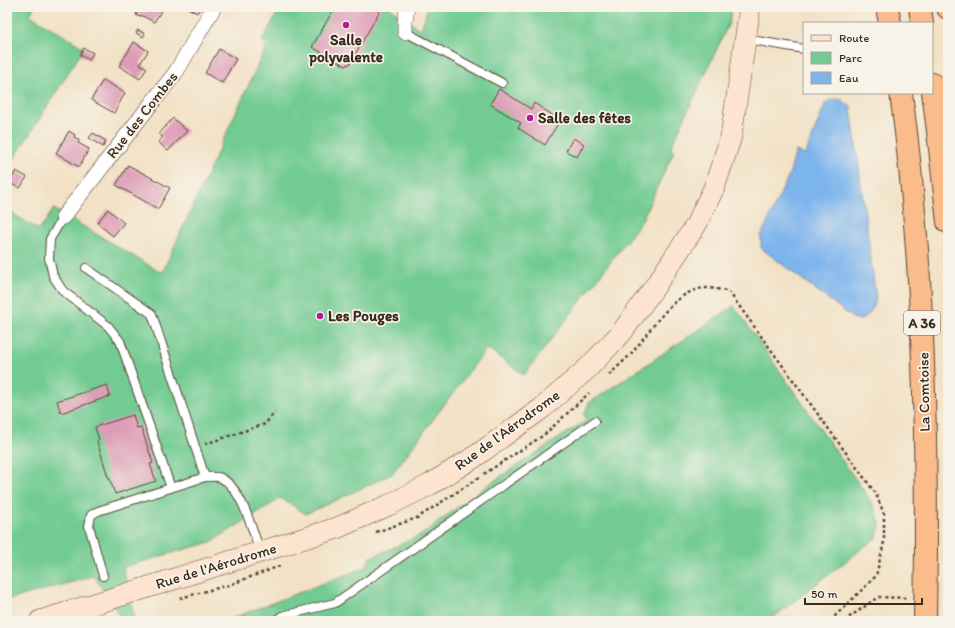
<svg xmlns="http://www.w3.org/2000/svg" width="955" height="628" font-family="Itim,sans-serif">
<rect width="100%" height="100%" fill="#f7f3e8"/>
<filter id="ink" filterUnits="userSpaceOnUse"><feTurbulence type="fractalNoise" baseFrequency=".025" numOctaves="2"/><feDisplacementMap in="SourceGraphic" scale="8" xChannelSelector="R" yChannelSelector="G"/><feConvolveMatrix kernelMatrix="1 2 1 2 8 2 1 2 1" color-interpolation-filters="sRGB"/></filter>
<filter id="wash" filterUnits="userSpaceOnUse"><feTurbulence type="fractalNoise" baseFrequency=".012" numOctaves="4" result="noise"/><feDisplacementMap in="SourceGraphic" scale="16" xChannelSelector="R" yChannelSelector="G"/><feGaussianBlur stdDeviation="0.9" result="paint"/><feColorMatrix in="noise" values="0 0 0 0 0 0 0 0 0 0 0 0 0 0 0 0 0 1.4 0 .05"/><feComposite in="paint" operator="in"/></filter>
<g filter="url(#wash)">
<rect width="100%" height="100%" fill="#f2e1c5"/>
<path fill="#71cb92" stroke="#567a58" d="M7,7H34L30,15L84,48L7,170Z
M281,7H389L421,30L428,7H732L729,23L670,149L674,151L641,222L524,375L487,348L392,474L306,514L281,498L211,542L123,567L135,621H123L94,576L7,600V210L39,230L54,209L162,273L267,45L262,41Z
M734,306L873,504L880,524L877,537L769,621H225L366,567L370,558L423,534L475,494L510,470L587,420L584,415L589,403Z"/>
<path fill="#7cb4ec" stroke="#5c6f85" d="M835,99L842,100L851,107L876,299L870,313L861,320L853,318L761,248V236L789,175L796,151L805,155L826,102Z"/>
<g id="blocks">
<path fill="#dd9cb6" d="M128,7H164L154,22L141,15L140,17L136,15L137,13Z
M186,7H201L197,13Z
M335,7H379V8L381,9L349,65L347,64L346,66L312,47Z
M138,30L145,34L143,37L136,33Z
M134,42L148,51L140,64L147,68L140,79L119,66Z
M84,48L93,53L89,60L80,55Z
M219,49L236,59L222,83L205,73Z
M103,80L125,93L114,113L91,100Z
M499,89L531,109L534,103L560,120L545,145L518,128L521,123L490,104Z
M173,118L187,131L168,151L158,142L163,137L159,134Z
M69,131L75,135L74,137L79,140L78,143L89,149L79,167L56,153Z
M93,133L106,141L103,147L89,138Z
M573,138L584,144L577,157L566,151Z
M128,165L170,188L158,209L116,185Z
M16,171L27,177L20,188L9,183Z
M108,209L124,223L113,236L97,223Z
M107,385L110,396L61,413L57,401Z
M133,415L137,428L141,427L153,463L150,464L156,481L115,494L109,477H108L97,441L99,440L95,427Z"/>
</g>
</g>
<g filter="url(#ink)">
<use href="#blocks" fill-opacity="0" stroke="#564537" stroke-width="1"/>
<g fill="none" stroke-linecap="round" stroke-linejoin="round">
<defs>
<path id="lane" d="M405,32L502,83
M746,39L804,49
M63,217L50,239L49,258L53,276L63,291L108,326L120,341L171,488
M86,268L152,314L205,477C210,477 216,476 221,478C242,488 252,530 260,551
M103,576L89,526L91,515L98,511L205,477
M275,621L282,616L335,603L595,421"/>
<path id="street" d="M405,32V22L407,7
M63,217L176,72L214,7"/>
<path id="secondary" d="M40,621L337,528L389,505L429,485L473,458L541,409L588,368L622,332L656,285L696,225L714,188L731,137L750,7"/>
<path id="highway" d="M887,7L890,23
M920,7L922,23
M948,7V8
M932,84L938,131L948,222
M901,93C922,247 926,398 926,553"/>
</defs>
<use href="#lane" stroke="#564537" stroke-width="10"/>
<use href="#street" stroke="#564537" stroke-width="16"/>
<use href="#secondary" stroke="#564537" stroke-width="22"/>
<use href="#highway" stroke="#564537" stroke-width="24"/>
<path stroke="#564537" stroke-width="2.5" stroke-dasharray="3 3" stroke-linecap="butt" d="M609,375C616,368 624,361 631,354C648,334 670,298 695,290C706,286 718,289 729,292L876,494L884,514V542L876,576L830,621
M205,444L265,424L275,412
M484,474L544,435L589,393
M376,532L417,518L480,477
M180,598L229,585L280,566
M131,620V621
M844,621L878,597L908,598"/>
<use href="#lane" stroke="#fff" stroke-width="8"/>
<use href="#street" stroke="#fff" stroke-width="15"/>
<use href="#secondary" stroke="#fde4d0" stroke-width="21"/>
<use href="#highway" stroke="#f9bc8a" stroke-width="22"/>
<defs>
<path id="highway-bridge" d="M925,621L926,553"/>
</defs>
<use href="#highway-bridge" stroke="#564537" stroke-width="24" stroke-linecap="butt"/>
<use href="#highway-bridge" stroke="#f9bc8a" stroke-width="22"/>
</g>
</g>
<g fill="#b5179e" stroke="#f7f3e8" stroke-width="1.5">
<circle cx="346" cy="25" r="4"/>
<circle cx="530" cy="118" r="4"/>
<circle cx="320" cy="316" r="4"/>
</g>
<g text-anchor="middle" dominant-baseline="central" stroke-width="3.5" stroke-linejoin="round" paint-order="stroke">
<rect fill="#f7f3e8" stroke="#73665b" stroke-width="1" x="904" y="311" width="36" height="24" rx="3"/>
<g font-size="14" font-weight="bold" fill="#3b2a1e">
<text x="922" y="323">A 36</text>
</g>
<g font-size="15" font-weight="bold" fill="#3b2a1e" stroke="#f7f3e8" text-anchor="start">
<text x="346" y="40" text-anchor="middle">Salle<tspan x="346" dy="17">polyvalente</tspan></text>
<text x="538" y="118">Salle des fêtes</text>
<text x="328" y="316">Les Pouges</text>
</g>
<g font-size="15" fill="#3b2a1e" stroke="#f7f3e8">
<text transform="translate(142 115) rotate(-52)">Rue des Combes</text>
<text transform="translate(924 392) rotate(-91)">La Comtoise</text>
<text transform="translate(507 430) rotate(-36)">Rue de l'Aérodrome</text>
<text transform="translate(216 566) rotate(-17)">Rue de l'Aérodrome</text>
</g>
</g>
<rect width="955" height="628" fill="none" stroke="#f7f3e8" stroke-width="24"/>
<rect x="803" y="22" width="130" height="72" fill="#f7f3e8" stroke="#aca397"/>
<rect x="811" y="35" width="20" height="6" fill="#fde4d0" stroke="#aca397"/>
<text x="839" y="42" font-size="12" fill="#3b2a1e">Route</text>
<rect x="811" y="52" width="20" height="12" fill="#71cb92" stroke="#aca397"/>
<text x="839" y="62" font-size="12" fill="#3b2a1e">Parc</text>
<rect x="811" y="72" width="20" height="12" fill="#7cb4ec" stroke="#aca397"/>
<text x="839" y="82" font-size="12" fill="#3b2a1e">Eau</text>
<path d="M805 598v6h117v-6" fill="none" stroke="#3b2a1e" stroke-width="2"/>
<text x="811" y="598" font-size="12" fill="#3b2a1e" stroke="#f7f3e8" stroke-width="3" paint-order="stroke">50 m</text>
</svg>
